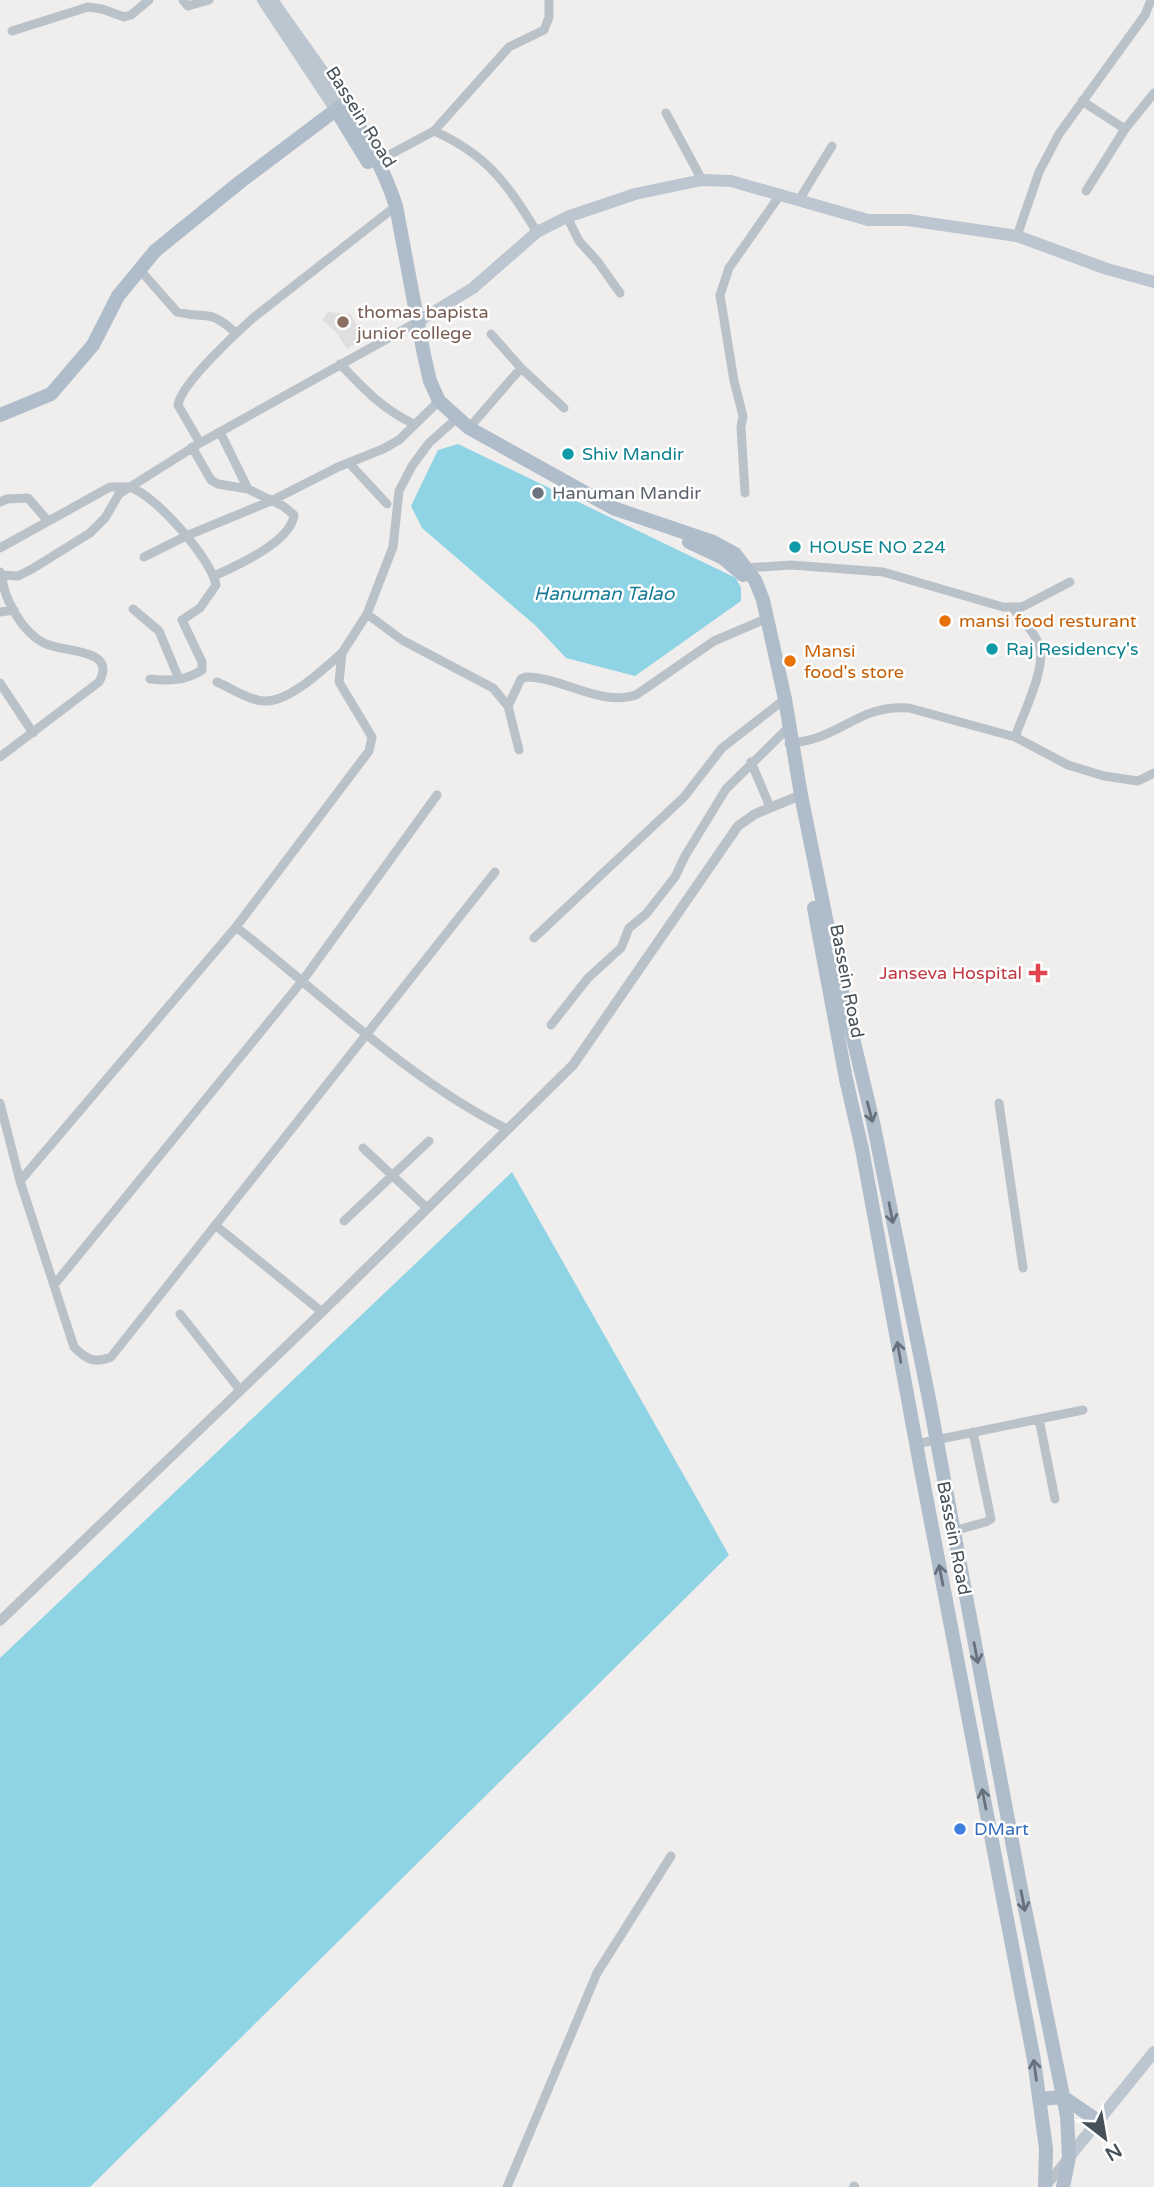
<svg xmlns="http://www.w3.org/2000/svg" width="1154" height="2187" font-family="'Varela Round',sans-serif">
<rect width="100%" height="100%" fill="#f0eded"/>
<path fill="#e1dede" d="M328,312L350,314L365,338L347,349L336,332L322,320Z"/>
<path fill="#8fd4e4" d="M458,444L736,578L741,588V601L635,676L566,658L536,626L422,528L411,506L438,450Z
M512,1172L729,1555L90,2187H0V1658Z"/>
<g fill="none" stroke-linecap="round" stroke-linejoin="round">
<path stroke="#bac2c9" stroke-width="9" d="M183,0L188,6L209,0
M12,31L88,7L102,9L124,17L131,15L149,0
M1082,101L1125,129
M666,113L702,180
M434,131L509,47L544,30L549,17V0
M378,161L434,131C488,155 507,184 537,232
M1086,191L1125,129L1154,93
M799,200L832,146
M567,217L579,241L598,262L620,293
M1017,236L1039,172L1059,134L1145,15L1151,0
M140,270L177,312C208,320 207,307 236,333
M491,334L521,368L564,408
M340,364C363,388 383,410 414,424
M469,428L521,368
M220,432L248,489
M200,443L178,405C181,384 236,333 253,318L396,206
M192,447L211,480L218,484L248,489L283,506L294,515C291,542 236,566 214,576
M349,463L387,504
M745,493L741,427L743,416L734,381L720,295L729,268L780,195
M0,502L7,499L28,498L48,521
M0,548L110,487C117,487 125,486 132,488C157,497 212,560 216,585L200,608L182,620L202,662V670C186,681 168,681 150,679
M144,557L186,536L271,501L338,467L383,449L399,440L439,401
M745,568L791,565L883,572L1003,607H1022L1070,582
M0,572L2,575L18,576L32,569L90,533L105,518L119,494L200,443L419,321
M1012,607C1021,619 1036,633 1040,648C1045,671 1023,714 1015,737
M133,609L159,631L179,679
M0,612L14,610
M367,614L402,640L493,688L508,706L519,750
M217,682C231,688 248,700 263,701C289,703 323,669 342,653
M0,683L33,733
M508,706L521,679L526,677C562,677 600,707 636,695L714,641L768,618
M789,744C798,742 807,741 816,738C851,726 867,705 909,708L1015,737L1068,765L1104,776L1138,781L1154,773
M0,757L99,682C118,647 62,653 44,643C22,632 3,598 2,575
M751,762L770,807
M495,872L111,1357C94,1364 86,1359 74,1347L20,1181L236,927C324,996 407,1079 507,1129
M236,927L369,751L372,737L339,682L342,653L367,614L393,547L399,491L412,466L429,443L457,418
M534,938L684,797L722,748L785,699
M551,1025L588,978L621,948L629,928L646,914L675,877L685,856L726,789L790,726
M0,1103L20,1181
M999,1103L1023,1268
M363,1148L427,1208
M344,1221L429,1141
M215,1225L322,1312
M54,1285L303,980L437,795
M180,1314L240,1390
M1039,1419L1055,1499
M916,1444L1083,1410
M953,1531L986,1522L991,1519L973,1432
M854,2186L855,2187
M507,2187L597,1973L671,1856"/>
<path stroke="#bac2c9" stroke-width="10" d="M0,1621L322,1312L573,1065L738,826L755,814L801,795
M1046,2186L1068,2158"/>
<path stroke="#bcc6d0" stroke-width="12" d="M263,0L336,110
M272,0L345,103
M419,321L473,288L537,232L567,217L635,194L702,180L731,181L868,220H908L1017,236L1107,269L1154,282
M1069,2157L1154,2052"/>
<path stroke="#afbdca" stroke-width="14" d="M336,110L368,162
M0,415L51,394L93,345L118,296L155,251L240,182L345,103C365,136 384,169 396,206L424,355L430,381L439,401L469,428L613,508L713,542L735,554L755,580L763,600L785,699L801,795L834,958L873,1122L929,1399L1021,1889L1067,2116L1069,2157L1063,2187
M689,542L723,558L743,575
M814,908L846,1079L862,1149L921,1470L1034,2060L1046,2149L1045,2187
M1039,2099L1063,2097L1098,2121"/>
</g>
<defs><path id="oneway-shaft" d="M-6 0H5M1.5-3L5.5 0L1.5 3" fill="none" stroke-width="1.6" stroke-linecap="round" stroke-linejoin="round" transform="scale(1.75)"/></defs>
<g stroke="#66717b">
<use href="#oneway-shaft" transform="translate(870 1112) rotate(75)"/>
<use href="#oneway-shaft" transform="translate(891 1213) rotate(79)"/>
<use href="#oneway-shaft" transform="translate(899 1352) rotate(-100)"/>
<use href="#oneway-shaft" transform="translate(941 1575) rotate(-101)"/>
<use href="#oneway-shaft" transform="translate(976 1653) rotate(79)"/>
<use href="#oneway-shaft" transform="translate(984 1799) rotate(-101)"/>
<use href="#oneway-shaft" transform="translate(1023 1901) rotate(79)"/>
<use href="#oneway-shaft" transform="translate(1035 2070) rotate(-98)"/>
</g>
<circle fill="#8d6e63" stroke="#fff" stroke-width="2.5" cx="343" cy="322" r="7"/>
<g fill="#0f9aa8" stroke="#fff" stroke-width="2.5">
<circle cx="568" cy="454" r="7"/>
<circle cx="795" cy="547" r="7"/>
<circle cx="992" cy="649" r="7"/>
</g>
<circle fill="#6b7280" stroke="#fff" stroke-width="2.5" cx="538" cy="493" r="7"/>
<g fill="#e8710a" stroke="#fff" stroke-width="2.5">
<circle cx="945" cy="621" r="7"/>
<circle cx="790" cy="661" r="7"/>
</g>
<path fill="#e0444e" stroke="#fff" stroke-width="2.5" d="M1034.5 962.5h7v7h7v7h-7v7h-7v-7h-7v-7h7z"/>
<circle fill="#3f7fe0" stroke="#fff" stroke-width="2.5" cx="960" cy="1829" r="7"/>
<g text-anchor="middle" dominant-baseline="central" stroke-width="5" stroke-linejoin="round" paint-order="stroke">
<g font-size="18" fill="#475159" stroke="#fff">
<text transform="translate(361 117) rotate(58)">Bassein Road</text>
<text transform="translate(847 981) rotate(79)">Bassein Road</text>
<text transform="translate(954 1538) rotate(79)">Bassein Road</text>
</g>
<g font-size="18" fill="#785e54" stroke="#fff" text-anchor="start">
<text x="357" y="312">thomas bapista<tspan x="357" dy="21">junior college</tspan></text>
</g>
<g font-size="18" fill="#0d838f" stroke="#fff" text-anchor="start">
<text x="582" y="454">Shiv Mandir</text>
<text x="809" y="547">HOUSE NO 224</text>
<text x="1006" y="649">Raj Residency's</text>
</g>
<g font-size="18" fill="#5b616d" stroke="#fff" text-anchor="start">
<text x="552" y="493">Hanuman Mandir</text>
</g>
<g font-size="18" fill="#c56008" stroke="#fff" text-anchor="start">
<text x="959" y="621">mansi food resturant</text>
<text x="804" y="651">Mansi<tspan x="804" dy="21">food's store</tspan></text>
</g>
<g font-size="18" fill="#be3a42" stroke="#fff" text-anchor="end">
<text x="1022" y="973">Janseva Hospital</text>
</g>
<g font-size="18" fill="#366cbe" stroke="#fff" text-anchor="start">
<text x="974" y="1829">DMart</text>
</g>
<g font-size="19" font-style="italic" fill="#177c95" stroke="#fff">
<text x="604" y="594">Hanuman Talao</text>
</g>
</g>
<g transform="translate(1105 2138) rotate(149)" stroke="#ffffff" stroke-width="5" paint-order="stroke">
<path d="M0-5L12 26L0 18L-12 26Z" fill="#475159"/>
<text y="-10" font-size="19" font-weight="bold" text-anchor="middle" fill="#475159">N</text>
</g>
</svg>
